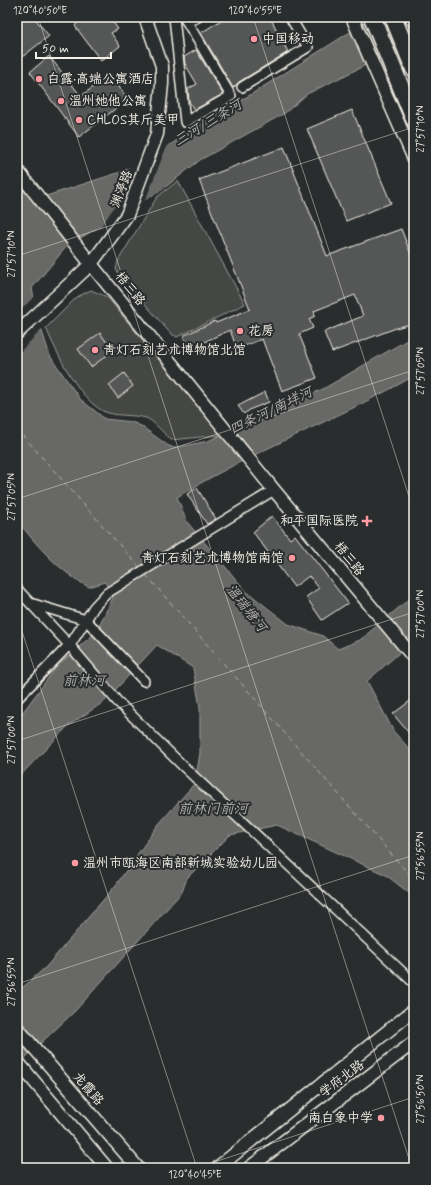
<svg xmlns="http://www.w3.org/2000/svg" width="431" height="1185" font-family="Mynerve,'LXGW WenKai TC',sans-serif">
<rect width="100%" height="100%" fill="#2a2d2e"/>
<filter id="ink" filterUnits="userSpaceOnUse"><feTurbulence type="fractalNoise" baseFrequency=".025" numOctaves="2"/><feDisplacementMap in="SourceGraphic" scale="8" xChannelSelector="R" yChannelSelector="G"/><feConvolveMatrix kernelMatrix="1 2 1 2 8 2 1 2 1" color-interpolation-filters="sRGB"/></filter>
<g filter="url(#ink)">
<path fill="#444645" stroke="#9c9c96" d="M178,181L245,304L177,337L170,333L116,270L118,261L157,197Z
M91,290L107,297L221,435L171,440C164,434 154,421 146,418C132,414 116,417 103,411C79,399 56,352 46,328L77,297Z"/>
<path fill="#676866" stroke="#9f9f9a" d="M374,17H414V35L392,52L307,94L285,113L200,160L163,189L67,246L32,288L37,316L50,356L80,399L105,419L132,422L141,426L167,445L174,448L208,441L323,389L414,336V376C337,420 253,450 177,497L187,522L246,591L288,624L323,636L338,649L360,640L414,595V640L367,681L394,732L414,754V897L386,875L277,825L230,835L187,878L182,892L75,1011L27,1056L17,1068V996L21,989L46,967L116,885L158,825L195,783L200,753V707L193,668L157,645L105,701L68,726L17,779V720L58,665L95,633L113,598L105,582L89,587C61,573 36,545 17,520V174L37,199L124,171L173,143L211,117L250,95Z"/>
<path fill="#2a2d2e" d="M168,143L145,201L100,228L115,206L130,165Z
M36,295L43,328L17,355V313Z"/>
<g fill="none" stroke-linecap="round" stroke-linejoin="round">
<path stroke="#b5b3ae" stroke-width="1" stroke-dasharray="5 4" stroke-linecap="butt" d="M17,429L140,568
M146,575L414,880"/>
</g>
<path fill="#555756" stroke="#f4f1e8" d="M17,17H34L49,36L17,61Z
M72,17H109L118,29L111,33L120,46L101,61L75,26L77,23Z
M226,17H270L288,52L239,82L233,88L201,33Z
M196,50L223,94L194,110L189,101L188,89L197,84L185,64L184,57Z
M49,56L81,96L110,75L128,99L79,137L30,72Z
M352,110L391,203L346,221L307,129Z
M284,147L327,256L401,229L414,262V323L396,328L332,352L324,332L363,316L355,295L314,311L315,316L309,319L313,328L299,334L317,378L282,391L262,339L237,349L230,330L189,349L183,336L215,321L216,323L250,309L199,180Z
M100,333L113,351L91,367L78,349Z
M124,373L133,386L118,398L109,385Z
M265,392L269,402L251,409L244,414L238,406Z
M197,488L216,519L207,524L187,494Z
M272,516L290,539L295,535L348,603L322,620L306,597L319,588L309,576L294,587L253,532Z
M414,698V739L393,714Z"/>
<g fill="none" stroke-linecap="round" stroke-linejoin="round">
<defs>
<path id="street" d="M174,17L185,122L231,96L184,17
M194,19L198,17
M242,87L308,47L290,17
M17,589L72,648L117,701L185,768L414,983
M30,603L86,620L144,681
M17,699L72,642L94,607L107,593L274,490"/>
<path id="secondary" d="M352,17L414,159
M17,170L91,264L274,490L414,658
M17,333L91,264L127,215L157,134L162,84V66L145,17
M17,1028L138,1168
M17,1061L107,1168
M217,1168L414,1010
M249,1168L414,1042"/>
<path id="highway" d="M372,17L414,119
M393,17L414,69
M414,17V18"/>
</defs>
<use href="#street" stroke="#f4f1e8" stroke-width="12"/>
<use href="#secondary" stroke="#f4f1e8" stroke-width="15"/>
<use href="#highway" stroke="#f4f1e8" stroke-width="19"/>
<use href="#street" stroke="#2a2d2e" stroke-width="9"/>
<use href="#secondary" stroke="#2a2d2e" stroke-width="12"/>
<use href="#highway" stroke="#2a2d2e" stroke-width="16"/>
</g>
</g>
<path fill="none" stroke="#f4f1e8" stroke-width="1" stroke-opacity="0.45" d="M38,17L412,1168M253,17L414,512M17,256L414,127M17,499L414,370M17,616L197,1168M17,741L414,612M17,984L414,855M196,1168L414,1097"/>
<g fill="#ff9aa2" stroke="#2a2d2e" stroke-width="1.5">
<circle cx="254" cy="39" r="4"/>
<circle cx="39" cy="79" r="4"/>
<circle cx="61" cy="101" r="4"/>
<circle cx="79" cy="120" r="4"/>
<circle cx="240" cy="331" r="4"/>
<circle cx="95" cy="350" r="4"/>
<path d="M365 515h4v4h4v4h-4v4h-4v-4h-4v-4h4z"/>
<circle cx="292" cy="558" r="4"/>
<circle cx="75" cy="863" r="4"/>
<circle cx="381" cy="1118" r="4"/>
</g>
<g text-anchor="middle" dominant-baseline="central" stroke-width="4" stroke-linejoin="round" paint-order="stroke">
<g font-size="13" fill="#f4f1e8" stroke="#2a2d2e" text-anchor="start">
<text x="262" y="39">中国移动</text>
<text x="47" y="79">白露·高端公寓酒店</text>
<text x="69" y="101">温州她他公寓</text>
<text x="87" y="120">CHLOS其斤美甲</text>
<text x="248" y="331">花房</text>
<text x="103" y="350">青灯石刻艺术博物馆北馆</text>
<text x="358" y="521" text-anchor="end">和平国际医院</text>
<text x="284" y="558" text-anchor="end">青灯石刻艺术博物馆南馆</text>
<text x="83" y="863">温州市瓯海区南部新城实验幼儿园</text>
<text x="373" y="1118" text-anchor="end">南白象中学</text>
</g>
<g font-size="13" fill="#f4f1e8" stroke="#2a2d2e">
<text transform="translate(122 189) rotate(-69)">渊渟路</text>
<text transform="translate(130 289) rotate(51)">梧三路</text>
<text transform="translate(349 559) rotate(51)">梧三路</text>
<text transform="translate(342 1079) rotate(-37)">学府北路</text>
<text transform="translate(88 1089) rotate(49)">龙霞路</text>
</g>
<g font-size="14" font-style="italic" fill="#b5b3ae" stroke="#2a2d2e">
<text transform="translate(208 123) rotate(-31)">三河/三条河</text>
<text transform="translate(271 411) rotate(-26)">四条河/南垟河</text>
<text transform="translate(246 608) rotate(52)">温瑞塘河</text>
<text x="84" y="681">前林河</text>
<text x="213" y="809">前林门前河</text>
</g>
</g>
<rect width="431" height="1185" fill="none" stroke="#2a2d2e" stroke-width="44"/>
<path d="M36 52v6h75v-6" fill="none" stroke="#f4f1e8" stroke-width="2"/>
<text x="42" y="52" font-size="12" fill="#f4f1e8" stroke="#2a2d2e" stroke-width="3" paint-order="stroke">50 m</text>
<rect x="22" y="22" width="387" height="1141" fill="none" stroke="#f4f1e8" stroke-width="1.5"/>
<g font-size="10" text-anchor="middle" fill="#f4f1e8">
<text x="40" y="14">120°40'50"E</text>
<text x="255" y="14">120°40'55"E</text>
<text transform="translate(420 129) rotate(-90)" y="4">27°57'10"N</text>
<text transform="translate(11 254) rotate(-90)" y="4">27°57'10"N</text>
<text transform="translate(420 371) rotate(-90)" y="4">27°57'05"N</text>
<text transform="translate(11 497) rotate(-90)" y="4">27°57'05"N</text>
<text transform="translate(420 614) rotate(-90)" y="4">27°57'00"N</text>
<text transform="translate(11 740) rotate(-90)" y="4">27°57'00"N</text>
<text transform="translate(420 856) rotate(-90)" y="4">27°56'55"N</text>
<text transform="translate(11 982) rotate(-90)" y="4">27°56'55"N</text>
<text transform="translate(420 1099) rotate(-90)" y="4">27°56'50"N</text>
<text x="195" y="1178">120°40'45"E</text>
</g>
</svg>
